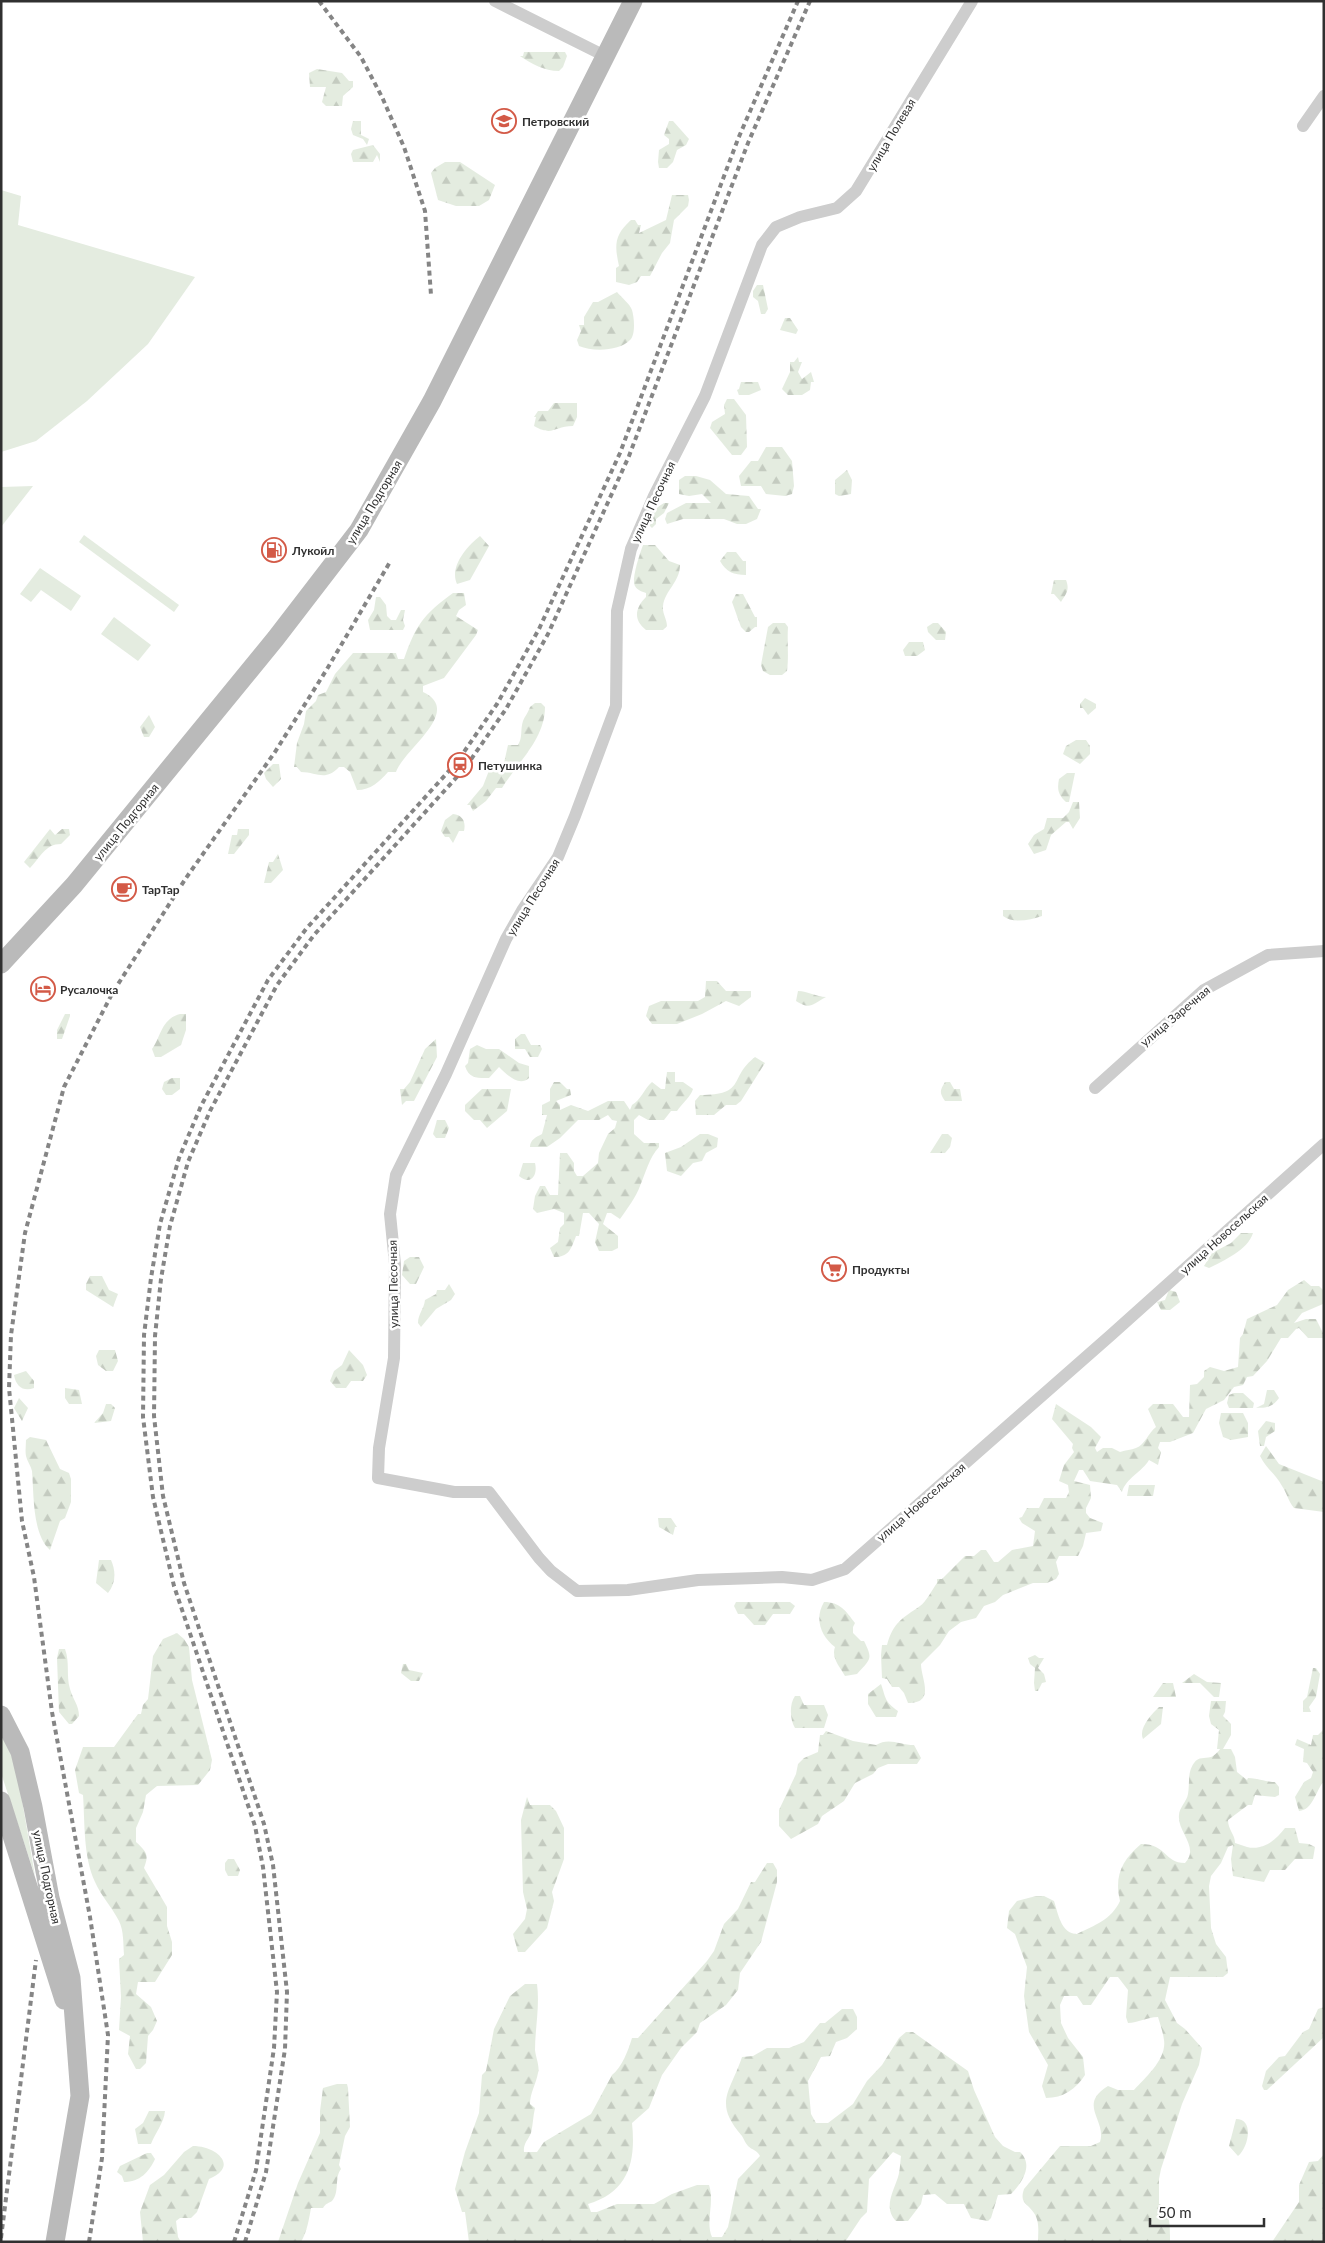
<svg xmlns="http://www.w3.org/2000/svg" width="1325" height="2243" font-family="Lato,sans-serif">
<defs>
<pattern id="forest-firs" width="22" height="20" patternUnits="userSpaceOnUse" patternTransform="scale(1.25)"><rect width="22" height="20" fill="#e4ece0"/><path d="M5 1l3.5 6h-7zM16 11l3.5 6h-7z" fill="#c4cbc0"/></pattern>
</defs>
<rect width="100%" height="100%" fill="#fff"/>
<path fill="#e4ece0" d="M1,190L21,196L18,225L195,277L148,344L87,401L36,441L1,452Z
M33,486L1,527V487Z
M84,535L179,605L174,612L79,542Z
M40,568L81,596L71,611L41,590L31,602L20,594Z
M114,617L151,645L138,661L101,634Z
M1,1734L16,1765L35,1876L1,1773Z"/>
<path fill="url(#forest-firs)" d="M524,52H565L567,56L563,67L559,71C544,71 532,64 520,56H523Z
M317,69L342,73L349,81H353V87L343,96L342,106H326L322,102L326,87H310L309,73Z
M353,121H361V135L369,139L367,145L363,139L353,135L351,129Z
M669,121H673L689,139L686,145L677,150L673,162L667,168H659L658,162L659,150L669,144V139L664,135Z
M373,145L380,154V162L377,155L373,162H353L351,154L353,150Z
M445,162H460L495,185L489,200L479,206H456L438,200L431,173L435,168Z
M672,195H688L689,200L688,206L674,220L670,243L662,253L650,276H641L637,282L629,285L616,282V268L619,266C615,247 613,236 631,220H635L638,225H641L639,233L666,220Z
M757,285H763L768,309L765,314H761L758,301L753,297V291Z
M617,292C621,297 630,304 632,310C634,317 636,334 630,340C620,351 593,352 579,346L577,340L581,331L579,325H584V317L593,302H598Z
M785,318H790L798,330L796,334L780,330Z
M798,357L799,362H802L798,372L802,379L811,372L814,382H811L810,390L802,395H788L782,389L790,372V362H794Z
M741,382H758L761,390L749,395H739L737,390L739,389Z
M727,399H734L746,415L747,447L741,455H732L710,428L712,422L725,414L724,405Z
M554,403H577V417L573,426C554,426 553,437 534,426L536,417H534L538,411H548Z
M766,447H782L792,461L794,486L792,494L785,496L766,494L761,486H741L739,476L751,461H758Z
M847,470L852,480L851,494L839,496L835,494V480Z
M685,476H696L710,480L726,494L749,496L758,509H761L757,519L746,524H737L724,519H683L667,524L665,519L667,513L686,503H711L702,494L689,496L679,494V480Z
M664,503H669L664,513L656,519V524L652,528L648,524L653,510Z
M480,536L489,546L470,580L457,584C449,567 467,546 480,536Z
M643,545H655L669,561L680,565C680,582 665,590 663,606C662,613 667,619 667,626L663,630H646C633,620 635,608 646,597V593C643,592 637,590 635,586C631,580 640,553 643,545Z
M727,552H736L743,561H746V575C734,575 726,572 720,561Z
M1054,580H1066C1070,590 1066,594 1061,602L1054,594H1051Z
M453,593H464L466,605L459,610L456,616L478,630L476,635L444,678L423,686V692C464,711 403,750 396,772H388C379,782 371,790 357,790L350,772L344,767H339C325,782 317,772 301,772L297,767H294L297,743L304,724L306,711L316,701L318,695L326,692L335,674L353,653H396L398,659H404C416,625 423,615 453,593Z
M736,594H743L755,617H757V627H755L749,632H746L741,627L732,602Z
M376,597H380L386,605L387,616L391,620H396L401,610H405L403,620L405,626L403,630H370L368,620L374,610Z
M773,623H785L788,627C787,642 789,656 787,671L782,675H770L763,671L761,665L768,627Z
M933,623H938L946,632L945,640H936L928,632L927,627Z
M909,642H923L925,650L917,656H905L903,650Z
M1085,698L1096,704V708L1088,715L1083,708H1080V704Z
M535,703H541L545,707C545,739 518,762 502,788H496L486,801L473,811L470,805H467L483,786L490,768L504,763L508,745H518C523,737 520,730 523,721C525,716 528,713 530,707Z
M149,715L155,727L149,737H144L140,727Z
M1076,740H1086L1090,746V754L1080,764L1063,754L1066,746Z
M273,764H279L281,779L273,787L266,779L264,773Z
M1067,773H1075L1069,802H1066C1058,795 1057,789 1059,779Z
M1073,802H1079L1080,818L1073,829L1069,822H1066L1051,835L1046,850L1034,854L1028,844L1034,835L1044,829L1047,818H1063L1069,812Z
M453,814C463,815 466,822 464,831H459L453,843L449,837H445L441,831L445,820Z
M50,829L55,835L62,829H69L70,835L61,844C45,844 40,858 30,868L24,862Z
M238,829H249V835L234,854H228L232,835H237Z
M278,854L283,870L271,883H264L269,862H273Z
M1003,910H1042V916C1030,920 1013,924 1003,916Z
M706,981H717L726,991H751V997L739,1006L726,1001L702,1014L677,1024H652L646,1016L649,1006L661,1001H698L705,997Z
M798,991C808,991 816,997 826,997C811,1005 811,1010 796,1001Z
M65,1014H70V1016L62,1039H57V1030Z
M180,1014H186V1030L181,1045L161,1057H155L152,1049C161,1037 161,1019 180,1014Z
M521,1034H525L531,1045H540L542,1049L538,1057H530L525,1049H515V1039Z
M436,1039L437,1057L414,1101H406L402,1105L400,1089H404L410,1082L425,1049Z
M477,1045L486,1049H499L519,1063L529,1066V1078C519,1087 507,1075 499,1067L489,1078C478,1078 469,1079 465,1066L468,1063L470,1049Z
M755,1057L765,1063L741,1101L736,1105H726L714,1115H696L695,1101L700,1095C747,1095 728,1078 755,1057Z
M667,1072H675V1082H683L693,1089C691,1096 682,1104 677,1111H671L664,1120H648L639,1115L634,1120V1134L644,1143H659V1147C649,1158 646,1172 640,1186C636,1197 627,1209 620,1219L611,1213H607L603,1224L618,1236V1248L612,1251H599L595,1242L599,1224L589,1213H583L579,1236H576C571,1249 569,1257 554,1257L550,1248L558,1242L560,1228L564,1224V1213L554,1209L537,1213L533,1209L535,1196L540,1186H545L550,1195H558L560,1153H567L574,1163V1171L577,1176H583L598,1163L599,1153L608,1134L615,1128L617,1121L612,1120L608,1115L599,1120H578L560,1138L547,1147H530C530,1140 536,1137 542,1134L547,1115H542V1105L550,1101V1089L554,1082H560L567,1089H570L571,1095L556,1101L560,1105V1110L571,1105L588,1111L608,1101H624L630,1110L632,1105C641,1100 644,1089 652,1082L661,1089H665Z
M172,1078H180V1089L172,1095H166L162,1089L164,1082Z
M945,1082H950L954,1089H960L962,1101H945C939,1093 940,1090 945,1082Z
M482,1089H511L507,1111L487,1128L480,1120H474L465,1111V1105Z
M437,1120H445L449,1128L445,1138H436L433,1134Z
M700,1134H708L718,1138L717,1147L706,1153L702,1161L693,1163L681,1176L667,1171L665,1153L681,1147Z
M942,1134H948L952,1138L950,1147L945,1153H930Z
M523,1163H535C538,1175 531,1186 519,1176Z
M1241,1233H1253C1248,1250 1223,1261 1209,1268L1204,1266L1212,1253L1231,1243Z
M410,1257H419L424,1267L416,1284H410L402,1275L404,1261Z
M90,1276H102L109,1290L118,1294L113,1307L86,1290V1284Z
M1304,1280L1311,1286H1319L1323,1290V1304L1302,1313L1294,1323L1306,1319H1316L1324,1335V1341L1323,1338H1308L1299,1328L1296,1329L1288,1338H1281L1267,1361L1253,1376L1247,1377L1243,1385L1234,1387L1224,1400L1206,1409L1193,1433L1170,1442H1160L1158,1448L1161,1452L1158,1465L1149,1460C1142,1472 1126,1478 1122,1492L1117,1485L1090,1481L1083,1470H1079L1074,1481L1090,1485L1091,1498L1086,1508V1513L1090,1518L1103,1523L1101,1531L1086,1533L1083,1546L1078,1556H1059L1056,1562L1059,1574L1056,1579L1047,1583H1033L1003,1595L995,1602L984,1606L976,1618L961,1622L949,1631L940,1645L921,1664C921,1679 936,1703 908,1703L904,1693L899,1687H892L887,1679L882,1678L881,1655L882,1645H887C893,1622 903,1618 920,1606C926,1602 932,1590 937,1583V1579H942L965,1556H974L981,1550H986L994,1562H998L1012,1550L1033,1546L1035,1531L1022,1523L1019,1518L1022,1517L1027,1508H1039L1044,1498H1066L1069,1492L1068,1485L1059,1481L1064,1465L1074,1452L1072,1448L1073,1444L1052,1419L1056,1404L1091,1427L1101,1437L1095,1448L1097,1452L1103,1448H1112L1120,1452C1126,1450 1131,1450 1136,1448C1145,1445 1148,1433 1156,1427L1148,1409L1153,1404H1173L1183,1417H1189L1190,1385L1197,1384L1204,1377V1371L1210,1367L1224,1371L1238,1367L1240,1338L1243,1334L1247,1319L1277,1305L1288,1290Z
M449,1284L455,1294L451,1300L436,1309L421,1327L418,1323C418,1314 424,1309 425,1300L436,1294L437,1290H445Z
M1169,1290L1176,1292L1180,1302L1170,1310H1161L1157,1302L1165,1300Z
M99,1350H115L118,1361L113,1371H106L98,1365L96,1356Z
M349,1350L363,1365L367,1375L363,1381H351L346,1388H336L330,1381L334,1371L342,1365Z
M26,1371L34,1381V1388C24,1392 16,1387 14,1375Z
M65,1388L79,1390L82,1404H69L65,1398Z
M1267,1390H1274L1279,1398C1273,1407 1267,1408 1256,1408L1264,1404Z
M1234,1393H1243L1254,1403L1253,1408H1229L1227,1403L1229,1395Z
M19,1398L28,1408L22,1421L14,1408Z
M106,1404H111L115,1408L111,1421L94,1423L103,1413Z
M1221,1413H1243L1248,1423V1437L1231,1440L1223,1437L1219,1423Z
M1266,1421L1275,1423V1431L1266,1437L1264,1446H1260L1258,1431Z
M30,1437L46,1440L60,1469L69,1473L71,1479V1502L65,1518L60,1521L50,1550C32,1534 34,1494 32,1471C31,1466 27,1461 26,1456C25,1451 26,1445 26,1440Z
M1266,1446L1279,1464L1324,1482V1512L1294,1508C1288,1501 1287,1493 1282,1486C1276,1474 1267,1470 1260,1456Z
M1129,1485H1155L1153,1496H1127Z
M658,1518H671L677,1527H675L673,1535L659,1527Z
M99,1560H111C116,1571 116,1583 108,1593L96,1583Z
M736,1602H790L795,1606L790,1614H773L765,1625H754L744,1614H738L734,1606Z
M824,1602C840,1602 846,1611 855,1623L853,1627V1633L861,1641H864C873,1659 871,1659 857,1674L845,1676C840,1667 831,1658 835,1647C821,1636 814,1619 824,1602Z
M177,1633L184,1639L189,1647L192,1680L212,1760L210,1770L198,1785L157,1786L146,1795L143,1812L136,1828V1842C147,1852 149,1855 144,1868L167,1907V1926L172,1942V1955L155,1982H138L136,1994L151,2007L157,2021L153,2030L148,2036L146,2063L140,2069H136L128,2054L130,2036L119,2030L121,1997L119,1959L124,1955C123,1944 124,1931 119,1921C112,1907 101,1896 95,1882C83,1856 85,1823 83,1795L79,1793L75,1770L83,1747H114L138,1714H141L143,1705L148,1699L153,1656L163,1639Z
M59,1649H65C70,1662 66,1676 70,1689C73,1700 79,1705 79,1716L72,1724H69L59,1712L57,1658Z
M1035,1655L1039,1658H1044L1038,1668L1044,1674L1046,1682L1042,1683L1038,1691H1035L1034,1683L1035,1668L1030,1664L1028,1658Z
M403,1664H406L409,1670L423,1673L419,1681H411L401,1673Z
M1313,1668H1316L1320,1674L1316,1697L1309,1707L1311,1712H1303V1701L1307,1697Z
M1194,1674L1207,1682L1221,1683L1219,1697H1214L1200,1683H1182Z
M1163,1683H1173L1176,1697H1153Z
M881,1684C886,1698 884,1701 898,1711L896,1717H876L868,1704V1694Z
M795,1696H800L804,1705H824L828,1715L824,1728H795C790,1720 789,1704 795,1696Z
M1211,1701H1226L1225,1712L1223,1716L1231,1724V1735L1223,1749H1231L1235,1757L1237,1772L1247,1780L1248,1778C1258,1778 1265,1782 1275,1782L1279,1787V1795L1275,1797L1255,1795L1252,1805H1248L1228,1820C1228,1830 1235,1834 1235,1843C1239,1844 1243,1846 1247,1847C1263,1851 1276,1840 1285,1828H1295L1299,1843L1309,1844L1315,1847L1313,1859H1295L1285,1870H1270L1264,1882L1233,1876L1231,1859L1233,1845L1228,1847L1221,1863L1211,1876L1209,1886L1211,1928L1216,1944L1226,1957L1228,1973L1223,1977H1170L1165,2000L1177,2023L1185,2029L1202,2048L1199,2065L1182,2104L1161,2169L1159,2179V2204C1171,2210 1170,2229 1170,2242H1038C1038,2232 1040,2222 1034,2213C1028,2203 1019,2204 1024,2189L1060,2146H1091L1100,2142C1107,2120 1077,2105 1108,2086L1118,2090H1134C1145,2078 1167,2059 1164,2040C1163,2032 1160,2024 1158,2017C1147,2017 1138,2023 1128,2023L1126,2017L1128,1990L1118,1977H1110L1091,2005H1083L1077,1996H1064L1060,2005L1061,2023L1068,2038L1083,2057L1085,2075C1076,2089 1063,2098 1046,2098L1042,2086L1048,2065L1029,2032L1024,1996L1027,1967L1015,1934L1007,1928L1009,1911L1017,1901L1036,1896H1044L1054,1901C1058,1913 1061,1934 1077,1934C1095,1925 1111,1920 1120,1901C1114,1876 1122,1860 1141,1844C1167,1844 1164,1863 1185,1863C1200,1847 1177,1832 1179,1815C1179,1808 1187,1801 1188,1794C1190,1783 1187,1773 1194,1763C1199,1756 1204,1759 1211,1757C1214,1756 1218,1752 1220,1749H1217L1219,1730L1211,1724L1209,1716Z
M1159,1707H1163L1161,1724L1143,1739C1138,1728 1152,1714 1159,1707Z
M1323,1730L1324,1781C1316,1790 1313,1810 1299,1811L1295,1797L1304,1782L1311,1778L1313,1772L1307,1763L1303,1762L1304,1749L1295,1745L1297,1739L1311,1745L1313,1735H1318Z
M826,1731L853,1741L876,1745C889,1737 900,1745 914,1745L921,1758L917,1764H888L878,1768L873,1774L855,1783L844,1801L822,1816L818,1824L791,1839L779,1826V1810L796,1774L798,1764L804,1758L818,1752L820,1735H823Z
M527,1797L530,1805H550L556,1811L564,1828V1859L552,1892L554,1901L547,1928L525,1952H518L513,1934L525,1919L527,1909L523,1892L521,1820Z
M228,1859H234L240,1870L238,1876H228L225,1870V1863Z
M767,1863H773L777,1870V1882L761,1942L740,1973L738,1990L726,2005L700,2023L697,2032L681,2048L662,2075L649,2108L632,2123C636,2161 629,2192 588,2204L591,2212H597L617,2204H654L672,2194L697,2185H709C715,2203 705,2221 712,2237H722L728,2227L738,2179L760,2156C757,2150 752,2150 748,2146C745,2143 744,2139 742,2136C713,2102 730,2093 742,2057L753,2056L767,2048H789L804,2042L820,2023H825L842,2009H853L857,2017V2029L847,2038L836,2042L830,2056L821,2057L808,2081L811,2114L816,2123H828L853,2104L867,2081L882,2065L899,2038L906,2032H913L968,2071L974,2090L995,2137L1003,2146L1015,2152H1020C1034,2165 1022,2183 1011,2194L998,2195L991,2218L988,2221L971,2218L964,2204H947L935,2194L923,2195L921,2204L908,2221H896C884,2209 892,2194 897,2180C900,2173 900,2164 901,2156L893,2152L869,2179L867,2212L861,2218L845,2242H469L465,2212H462L455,2189L465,2152L479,2113L482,2075L486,2071L494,2029L510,1996L525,1984H537C540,2006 535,2029 535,2050C536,2058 540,2067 538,2073C536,2084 530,2093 530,2104L535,2108C533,2116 533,2125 531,2133C528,2140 523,2144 524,2152H537L544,2142L591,2114L612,2075C622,2067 628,2051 632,2038H638L707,1961L714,1951L724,1924L738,1909L751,1882H755Z
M1324,2007V2037L1267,2090H1264L1262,2086L1266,2071L1279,2057L1285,2056L1303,2032L1309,2029L1318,2009Z
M337,2084H347L348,2088L350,2127L345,2136L339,2165L341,2169C334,2178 340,2192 332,2201C329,2203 326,2203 323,2208H311C309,2219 307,2232 301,2242H278L298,2183L320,2133V2111L323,2088Z
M149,2111H165C164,2123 155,2133 151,2144H138L135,2129L143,2123Z
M1236,2119C1255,2119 1248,2148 1238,2156L1229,2146Z
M193,2146C216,2146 240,2166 209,2179L197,2212L191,2218H180L176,2221L178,2237L181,2242H143L140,2212L150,2185L164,2175L184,2152Z
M147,2153H151L155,2159C149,2172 140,2182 124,2182L122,2176L117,2172L120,2166Z
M1324,2154V2242H1272L1299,2202V2185L1309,2162L1318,2161Z"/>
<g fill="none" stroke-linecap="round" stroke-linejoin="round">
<path stroke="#cdcdcd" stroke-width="12" d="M495,1L605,56
M972,1L856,191L837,208L800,217L776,227L762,245L705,396L654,496L631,549L617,611L616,706L575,816L558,857L523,909L506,939L446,1074L396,1175L390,1214L395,1264L394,1358L379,1448L378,1478L454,1492H489L539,1558L551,1571L577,1591L628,1590L698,1580L782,1577L812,1580L845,1569L1111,1335L1324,1144
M1303,126L1324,96
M1095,1088L1204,990L1268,955L1324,951"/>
<path stroke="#bababa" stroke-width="19" d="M1,964L74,885L276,638L359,530L432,401L633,1
M1,1715L20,1752L33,1807L50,1898L71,1978L80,2096L55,2242
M1,1801L64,2000"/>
<path stroke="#858585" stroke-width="4" stroke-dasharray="5 4" stroke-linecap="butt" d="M319,1L361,57L382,97L404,147L425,211L431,295
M1,2238L36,1960
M89,2242L102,2158L108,2035L90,1917L52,1712L34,1577L22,1521L9,1388L11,1335L25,1233L64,1087L113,992L186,878L275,752L327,669L390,562
M234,2242L256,2170L274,2048L277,1992L263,1867L255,1826L174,1586L153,1497L143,1417L144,1335L151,1278L160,1224L179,1158L201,1106L268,980L306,929L457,762L497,704L539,629L620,453L738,139L798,1
M245,2242L266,2172L285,2049L287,1992L273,1865L264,1824L184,1583L163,1496L154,1416L155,1336L161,1279L170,1226L188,1162L210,1111L277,985L314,935L465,768L506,709L548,634L629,456L748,143L810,1"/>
</g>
<defs>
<symbol id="university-ring" viewBox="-11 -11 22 22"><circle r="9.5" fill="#fff" stroke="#d35a47" stroke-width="1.5"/><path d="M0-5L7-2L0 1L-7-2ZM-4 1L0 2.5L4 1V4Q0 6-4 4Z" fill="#d35a47"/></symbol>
<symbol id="fuel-ring" viewBox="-11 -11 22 22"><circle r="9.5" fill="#fff" stroke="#d35a47" stroke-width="1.5"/><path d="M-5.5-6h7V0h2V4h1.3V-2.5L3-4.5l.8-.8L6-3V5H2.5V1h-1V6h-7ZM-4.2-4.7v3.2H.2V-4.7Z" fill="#d35a47"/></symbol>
<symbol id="station-ring" viewBox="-11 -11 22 22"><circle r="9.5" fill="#fff" stroke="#d35a47" stroke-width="1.5"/><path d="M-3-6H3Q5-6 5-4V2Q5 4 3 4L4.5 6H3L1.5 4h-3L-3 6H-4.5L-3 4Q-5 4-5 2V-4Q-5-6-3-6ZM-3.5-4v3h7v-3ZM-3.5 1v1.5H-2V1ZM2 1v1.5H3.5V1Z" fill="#d35a47"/></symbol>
<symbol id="cafe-ring" viewBox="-11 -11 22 22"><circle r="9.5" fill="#fff" stroke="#d35a47" stroke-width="1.5"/><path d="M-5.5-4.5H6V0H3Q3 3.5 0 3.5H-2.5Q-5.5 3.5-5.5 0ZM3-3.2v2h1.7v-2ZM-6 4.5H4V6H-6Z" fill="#d35a47"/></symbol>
<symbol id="hotel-ring" viewBox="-11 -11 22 22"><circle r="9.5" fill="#fff" stroke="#d35a47" stroke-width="1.5"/><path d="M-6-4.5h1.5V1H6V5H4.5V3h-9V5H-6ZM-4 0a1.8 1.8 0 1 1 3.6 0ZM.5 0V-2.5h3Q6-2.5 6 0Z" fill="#d35a47"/></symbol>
<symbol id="supermarket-ring" viewBox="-11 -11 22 22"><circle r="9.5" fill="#fff" stroke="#d35a47" stroke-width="1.5"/><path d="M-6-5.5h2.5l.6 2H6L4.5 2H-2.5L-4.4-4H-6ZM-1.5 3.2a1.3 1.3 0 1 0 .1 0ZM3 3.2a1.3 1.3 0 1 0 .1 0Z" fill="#d35a47"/></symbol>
</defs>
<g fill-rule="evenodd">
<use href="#university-ring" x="490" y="107" width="28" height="28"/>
<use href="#fuel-ring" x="260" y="536" width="28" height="28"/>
<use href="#station-ring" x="446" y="751" width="28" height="28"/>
<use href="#cafe-ring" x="110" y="875" width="28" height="28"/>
<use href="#hotel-ring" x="29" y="975" width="28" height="28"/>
<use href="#supermarket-ring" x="820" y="1255" width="28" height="28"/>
</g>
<g text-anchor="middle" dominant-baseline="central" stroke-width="5" stroke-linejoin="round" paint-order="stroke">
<g font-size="12" font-weight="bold" fill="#303030" stroke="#fff" text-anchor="start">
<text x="522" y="121">Петровский</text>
<text x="292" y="550">Лукойл</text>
<text x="478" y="765">Петушинка</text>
<text x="142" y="889">ТарТар</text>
<text x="60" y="989">Русалочка</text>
<text x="852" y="1269">Продукты</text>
</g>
<g font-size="12" fill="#303030" stroke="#fff">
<text transform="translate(891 135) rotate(-59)">улица Полевая</text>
<text transform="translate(374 502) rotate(-59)">улица Подгорная</text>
<text transform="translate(653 502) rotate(-65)">улица Песочная</text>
<text transform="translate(126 822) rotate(-51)">улица Подгорная</text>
<text transform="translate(533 897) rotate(-58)">улица Песочная</text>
<text transform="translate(1175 1016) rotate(-40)">улица Заречная</text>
<text transform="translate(1224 1234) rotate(-42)">улица Новосельская</text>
<text transform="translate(393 1284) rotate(-91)">улица Песочная</text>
<text transform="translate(921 1502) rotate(-41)">улица Новосельская</text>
<text transform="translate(47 1877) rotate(78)">улица Подгорная</text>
</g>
</g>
<rect width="1325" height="2243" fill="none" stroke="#303030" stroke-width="5"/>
<path d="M1150 2218v8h114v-8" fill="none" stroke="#303030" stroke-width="2.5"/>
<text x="1158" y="2218" font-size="15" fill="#303030" stroke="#ffffff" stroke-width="4" paint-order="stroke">50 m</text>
</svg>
